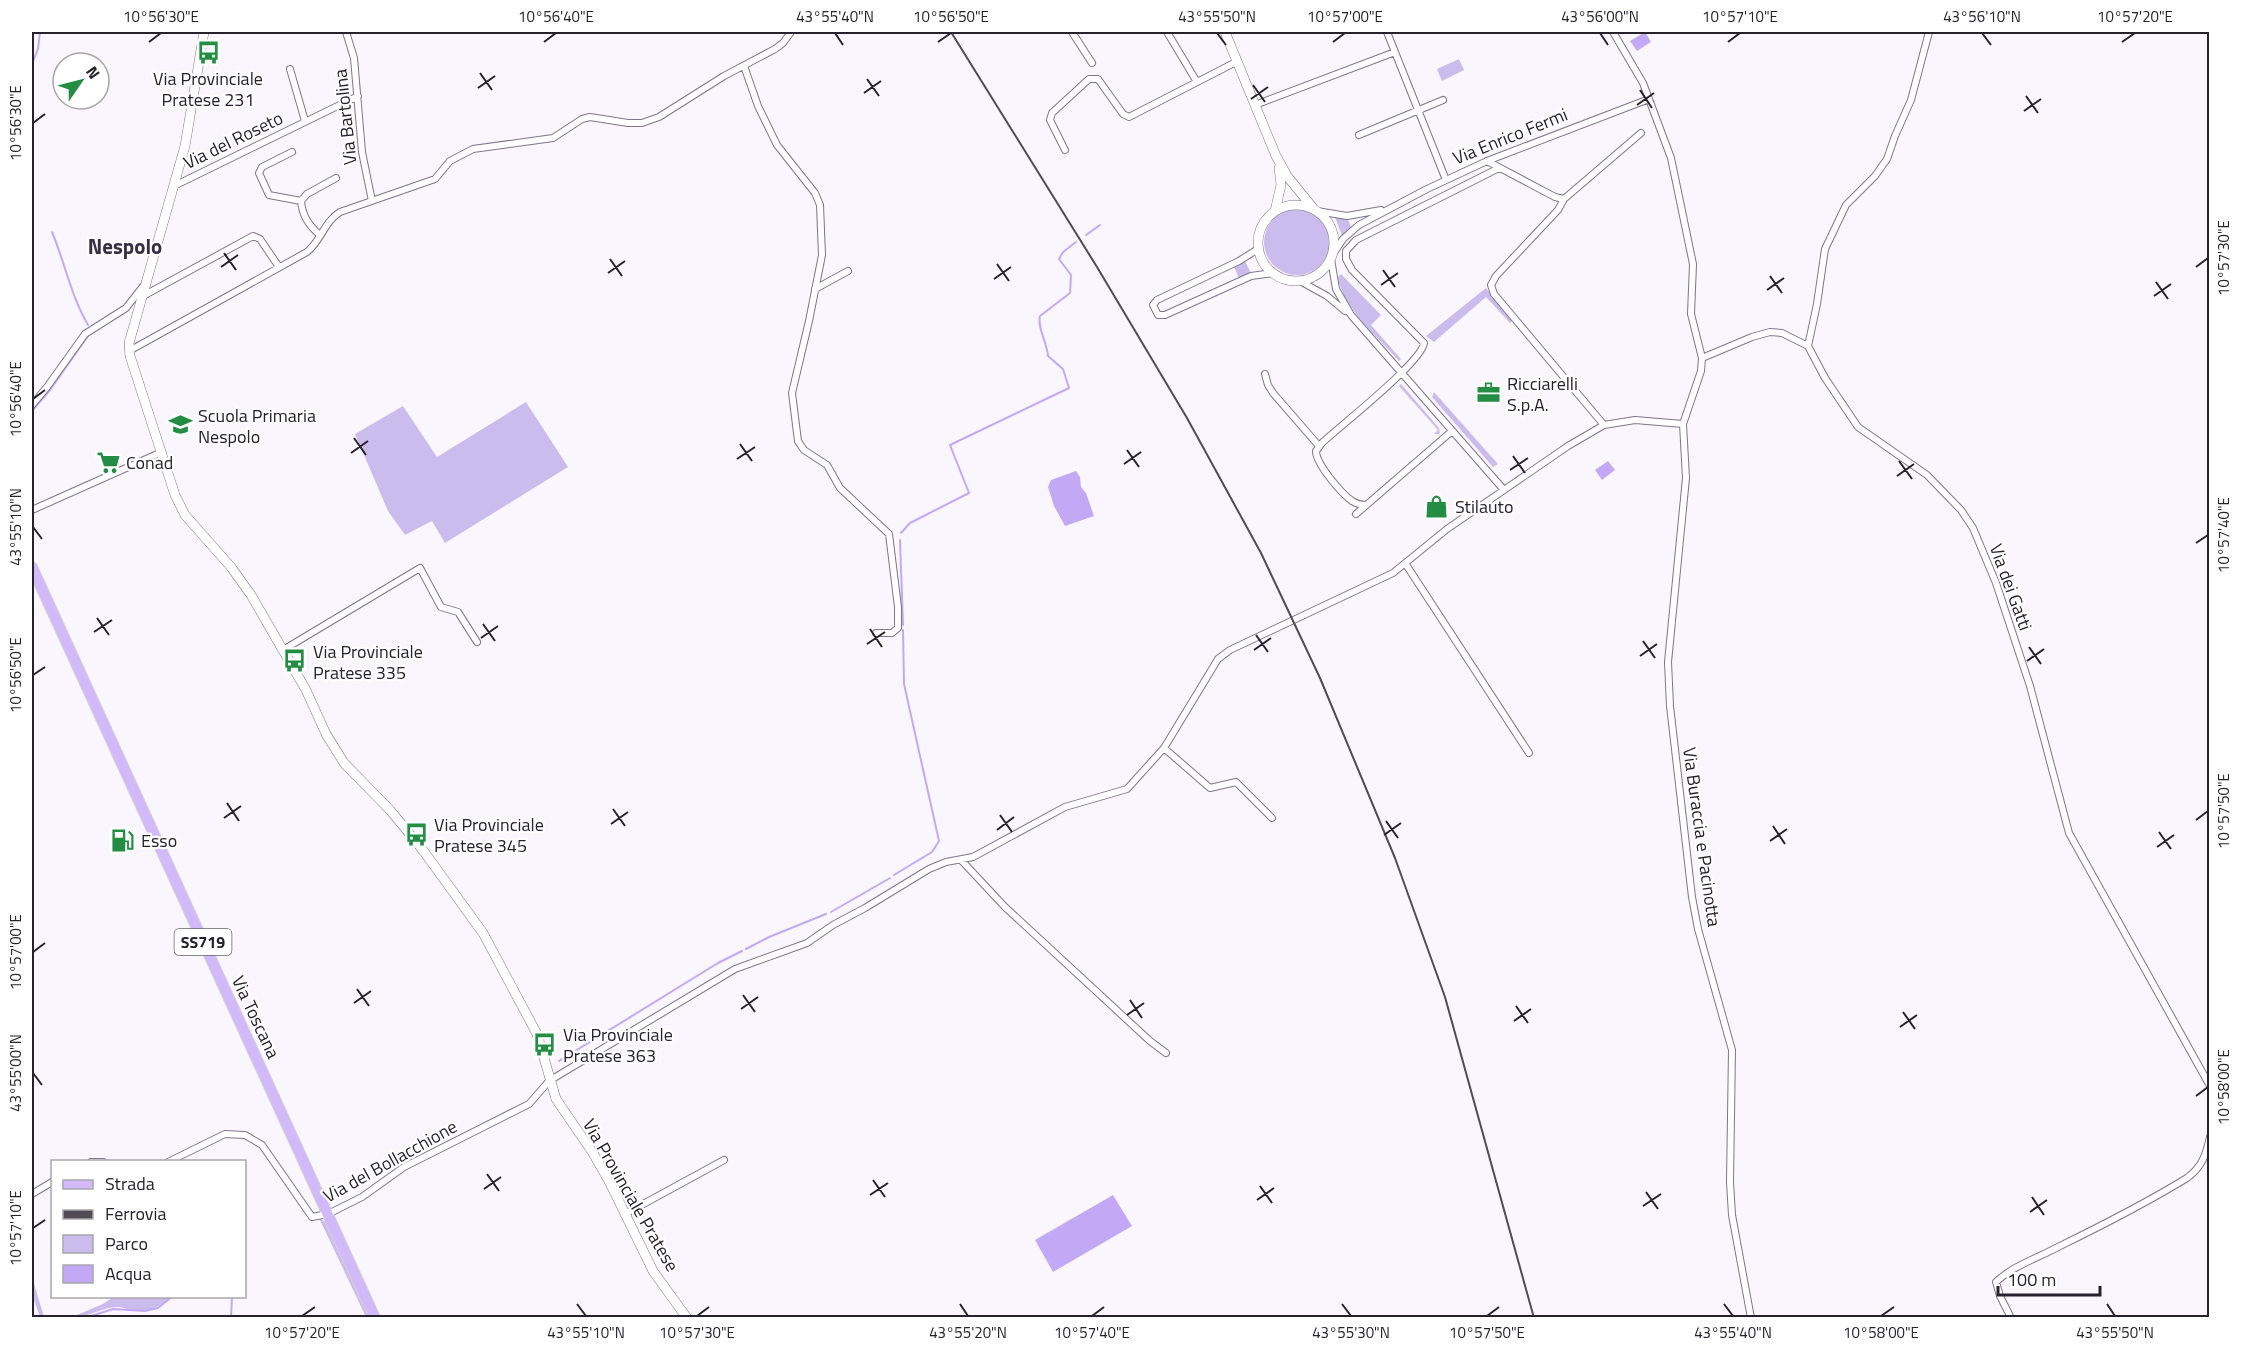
<svg xmlns="http://www.w3.org/2000/svg" width="2241" height="1349" font-family="'Titillium Web',sans-serif">
<rect width="100%" height="100%" fill="#f9f7fd"/>
<path fill="#ccbced" d="M1459,59L1464,70L1442,81L1437,69Z
M1264 242a33 33 0 1 1 66 0a33 33 0 1 1-66 0Z
M1335,217L1348,219L1351,227L1342,236Z
M1245,261L1251,273L1239,278L1234,267Z
M1341,274L1381,315L1371,325L1401,359L1399,361C1379,338 1342,307 1338,277Z
M1486,288L1512,321L1510,323L1486,297L1434,342L1426,336Z
M1401,384L1439,428L1440,434H1434L1438,430L1399,386Z
M1434,392L1498,464L1493,467L1432,397Z
M526,402L568,467L445,543L432,521L405,535L388,511L355,434L403,406L437,457Z
M319,1218L325,1222L370,1317H366Z
M32,1277L44,1317H40L32,1294Z
M113,1297V1296L172,1297C160,1307 148,1313 132,1310C128,1310 123,1307 118,1307C102,1307 88,1318 72,1317L103,1304Z"/>
<path fill="#c3a9f5" d="M1645,32L1651,42L1637,51L1630,41Z
M1608,461L1615,470L1602,480L1595,470Z
M1076,471L1080,477L1081,487L1086,493L1094,516L1065,526L1054,506L1048,487L1051,480Z
M1113,1195L1132,1226L1053,1272L1035,1240Z"/>
<g fill="none" stroke-linecap="round" stroke-linejoin="round">
<path stroke="#c3a9f5" stroke-width="2" d="M32,64L38,49L40,32
M52,232C65,263 71,296 88,325
M1086,235L1100,225
M32,411L50,390L88,336
M901,533L910,523L969,493L950,445L1069,388L1063,369L1048,356C1047,343 1037,327 1040,316L1070,293L1071,275L1059,259L1063,252L1076,242
M900,540L903,625
M894,875L932,852L939,841L904,684L903,630
M831,912L890,878
M746,949L769,937L826,914
M559,1061L718,963L742,951
M85,1318L113,1309L145,1311L158,1308L173,1296
M231,1318L232,1296"/>
<defs>
<path id="street" d="M346,32L354,58L362,152L372,201
M1072,32L1092,63
M1167,32L1197,82
M1387,32L1446,180
M1613,32L1643,83L1671,158L1693,264L1691,314L1702,358L1701,371L1683,424L1686,478L1668,662L1670,706L1692,897L1698,929L1732,1050L1730,1182L1732,1215L1751,1318
M744,66L758,106L777,145L815,193L820,205L822,255L809,321L792,393L798,441L804,450L827,465L840,488L889,534L898,607V628L892,633H876
M290,69L305,121
M1255,105L1395,52
M1359,135L1443,100
M1065,150L1050,120L1052,113L1089,79H1098L1123,114L1129,117L1238,61
M292,152L262,167L259,173L269,195L301,201
M1487,161L1555,197L1564,199
M174,186L358,96
M1317,211L1347,216L1381,210
M320,235C309,226 302,215 301,201L307,194L336,178
M1258,249L1239,261L1157,300L1153,305L1158,315H1165L1251,276L1273,273
M1333,254L1343,239L1359,225L1427,189L1487,161L1649,99
M1331,259L1336,289L1351,315L1504,490
M1300,281L1327,296L1345,311
M815,289L848,271
M143,296L253,236L260,239L279,267
M1808,346L1817,304L1825,249L1846,205L1875,176L1887,159L1895,136L1911,100L1929,32
M129,351L307,252C321,241 324,222 340,212L435,179L450,161L473,149L553,138L582,119L590,117L628,123H642L659,117L724,76L775,49L783,43L791,32
M1702,358L1752,337L1770,332L1782,333L1808,346L1825,378L1858,427L1927,475L1961,510L1973,528L1996,583L2030,686L2069,833L2210,1086
M1265,374L1268,385L1273,393L1319,446
M32,405L47,387L85,334L126,308L144,285
M1604,425L1494,294L1491,285L1496,276L1558,210L1564,199L1641,133
M1366,505C1361,505 1357,504 1352,501C1341,493 1316,464 1316,451L1322,443C1340,426 1422,362 1424,343L1352,270L1346,259V251L1356,240L1499,168
M32,510L162,452
M1356,514L1452,431
M1405,563L1529,753
M283,650L420,568L441,607L458,612L477,642
M1164,748L1210,788L1236,782L1272,818
M962,861L1005,907L1150,1041L1166,1053
M91,1162H103
M168,1162L225,1134L245,1135L262,1145L312,1217L328,1214L362,1197L404,1167L529,1104L549,1081L735,969L807,943L833,925L865,908L929,869L946,862L973,857L1065,807L1127,789L1164,748L1218,659L1230,650L1393,573L1447,529L1504,490L1568,446L1604,425L1635,420L1683,424
M32,1194L52,1182
M625,1214L724,1160
M2011,1318L2000,1296L1996,1282C2014,1265 2038,1258 2060,1246C2103,1225 2146,1203 2187,1178C2202,1167 2206,1155 2210,1137"/>
<path id="secondary" d="M204,32L185,146L129,343L130,356L175,495L185,515L231,567L251,595L306,690L326,734L344,763L390,810L422,849L483,933L537,1034L556,1099L593,1153L610,1183L653,1271L687,1318
M1225,32L1276,156L1287,176L1313,208
M1258 243a38 38 0 1 1 76 0a38 38 0 1 1-76 0Z
M1275,211L1281,185L1279,168"/>
<path id="primary" d="M32,567L375,1318"/>
</defs>
<use href="#street" stroke="#7d758e" stroke-width="8"/>
<use href="#secondary" stroke="#7d758e" stroke-width="10"/>
<use href="#primary" stroke="#d3d3d5" stroke-width="12"/>
<use href="#street" stroke="#fff" stroke-width="6"/>
<use href="#secondary" stroke="#fff" stroke-width="9"/>
<use href="#primary" stroke="#d1b9fa" stroke-width="10"/>
<path stroke="#4f4c56" stroke-width="2" d="M951,32L1097,267L1187,418L1261,553L1320,678L1395,858L1445,997L1534,1318"/>
</g>
<path fill="none" stroke="#25222c" stroke-width="2" d="M835,33L843,45M1217,33L1226,45M1600,33L1608,45M1982,33L1991,45M149,42L161,33M544,42L556,33M938,42L951,33M1333,42L1345,33M1728,42L1740,33M2122,42L2135,33M480,73L492,90M867,79L879,96M1253,85L1265,102M478,88L495,76M1640,90L1652,108M864,93L881,81M2026,96L2038,113M1251,99L1268,87M1637,105L1654,93M2024,111L2041,99M33,123L45,114M224,253L236,270M610,259L622,276M997,264L1009,281M221,267L238,255M2196,267L2208,258M1383,270L1395,287M608,273L625,261M1770,276L1782,293M994,279L1011,267M2156,282L2168,299M1381,285L1398,273M1767,290L1784,278M2154,296L2171,284M33,399L45,390M354,438L366,455M740,444L752,461M1127,450L1139,467M351,453L368,441M1513,456L1525,473M737,459L755,447M1899,461L1912,479M1124,464L1141,452M1510,470L1528,458M1897,476L1914,464M33,527L42,539M2196,543L2208,535M97,618L109,635M483,624L495,641M870,629L882,647M94,632L112,620M1256,635L1268,652M481,638L498,626M1643,641L1655,658M867,644L885,632M2029,647L2041,664M1254,650L1271,638M1640,656L1657,644M2027,661L2044,649M33,675L45,667M227,803L239,821M613,809L625,826M1000,815L1012,832M224,818L241,806M2196,820L2208,811M1386,821L1398,838M611,824L628,812M1773,826L1785,844M997,830L1014,817M2159,832L2171,849M1384,835L1401,823M1770,841L1787,829M2157,847L2174,835M33,952L45,943M357,989L369,1006M743,995L755,1012M1130,1000L1142,1018M354,1003L371,991M1516,1006L1528,1023M741,1009L758,997M1903,1012L1915,1029M1127,1015L1144,1003M1514,1021L1531,1009M1900,1027L1917,1015M33,1073L42,1085M2196,1096L2208,1087M487,1174L499,1191M873,1180L885,1197M1260,1186L1272,1203M484,1189L501,1177M1646,1192L1658,1209M870,1195L888,1183M2032,1197L2044,1215M1257,1200L1274,1188M1643,1206L1661,1194M2030,1212L2047,1200M33,1228L45,1220M577,1304L586,1316M960,1304L968,1316M1342,1304L1351,1316M1724,1304L1733,1316M2107,1304L2115,1316M302,1316L315,1307M697,1316L709,1307M1092,1316L1104,1307M1487,1316L1499,1307M1881,1316L1894,1307"/>
<defs>
<symbol id="bus-bare" viewBox="-9 -9 18 18"><path d="M-5-6H5V4H4V6H2V4H-2V6H-4V4H-5ZM-3.5-4V0h7V-4ZM-3.5 1.2v1.5H-2V1.2ZM2 1.2v1.5H3.5V1.2Z" fill="#238d44" stroke="#fff" stroke-width="2.5" paint-order="stroke"/></symbol>
<symbol id="office-bare" viewBox="-9 -9 18 18"><path d="M-6-3h4V-5.5h4V-3h4V5H-6ZM-1-4.5V-3h2v-1.5ZM-6 0V1H6V0Z" fill="#238d44" stroke="#fff" stroke-width="2.5" paint-order="stroke"/></symbol>
<symbol id="school-bare" viewBox="-9 -9 18 18"><path d="M0-5L7-2L0 1L-7-2ZM-4 1L0 2.5L4 1V4Q0 6-4 4Z" fill="#238d44" stroke="#fff" stroke-width="2.5" paint-order="stroke"/></symbol>
<symbol id="supermarket-bare" viewBox="-9 -9 18 18"><path d="M-6-5.5h2.5l.6 2H6L4.5 2H-2.5L-4.4-4H-6ZM-1.5 3.2a1.3 1.3 0 1 0 .1 0ZM3 3.2a1.3 1.3 0 1 0 .1 0Z" fill="#238d44" stroke="#fff" stroke-width="2.5" paint-order="stroke"/></symbol>
<symbol id="shop-bare" viewBox="-9 -9 18 18"><path d="M-5-2.5h2.3a2.7 3.5 0 0 1 5.4 0H5L5.5 6h-11ZM-1.5-2.5h3a1.5 2.3 0 0 0-3 0Z" fill="#238d44" stroke="#fff" stroke-width="2.5" paint-order="stroke"/></symbol>
<symbol id="fuel-bare" viewBox="-9 -9 18 18"><path d="M-5.5-6h7V0h2V4h1.3V-2.5L3-4.5l.8-.8L6-3V5H2.5V1h-1V6h-7ZM-4.2-4.7v3.2H.2V-4.7Z" fill="#238d44" stroke="#fff" stroke-width="2.5" paint-order="stroke"/></symbol>
</defs>
<g fill-rule="evenodd">
<use href="#bus-bare" x="192" y="36" width="33" height="33"/>
<use href="#office-bare" x="1472" y="376" width="33" height="33"/>
<use href="#school-bare" x="164" y="408" width="33" height="33"/>
<use href="#supermarket-bare" x="92" y="446" width="33" height="33"/>
<use href="#shop-bare" x="1420" y="490" width="33" height="33"/>
<use href="#bus-bare" x="278" y="644" width="33" height="33"/>
<use href="#bus-bare" x="400" y="818" width="33" height="33"/>
<use href="#fuel-bare" x="106" y="824" width="33" height="33"/>
<use href="#bus-bare" x="528" y="1028" width="33" height="33"/>
</g>
<g text-anchor="middle" dominant-baseline="central" stroke-width="4.5" stroke-linejoin="round" paint-order="stroke">
<rect fill="#fff" stroke="#66646b" stroke-width="1.5" x="174.5" y="929" width="57" height="26" rx="4.5"/>
<g font-size="16" font-weight="bold" fill="#25222c">
<text x="203" y="942">SS719</text>
</g>
<g font-size="18" fill="#25222c" stroke="#fff" text-anchor="start">
<text x="208" y="78" text-anchor="middle">Via Provinciale<tspan x="208" dy="21">Pratese 231</tspan></text>
<text x="1507" y="383">Ricciarelli<tspan x="1507" dy="21">S.p.A.</tspan></text>
<text x="198" y="415">Scuola Primaria<tspan x="198" dy="21">Nespolo</tspan></text>
<text x="126" y="462">Conad</text>
<text x="1455" y="506">Stilauto</text>
<text x="313" y="651">Via Provinciale<tspan x="313" dy="21">Pratese 335</tspan></text>
<text x="434" y="824">Via Provinciale<tspan x="434" dy="21">Pratese 345</tspan></text>
<text x="141" y="840">Esso</text>
<text x="563" y="1034">Via Provinciale<tspan x="563" dy="21">Pratese 363</tspan></text>
</g>
<g font-size="18" fill="#25222c" stroke="#fff">
<text transform="translate(345 117) rotate(-96)">Via Bartolina</text>
<text transform="translate(1510 136) rotate(-22)">Via Enrico Fermi</text>
<text transform="translate(233 140) rotate(-26)">Via del Roseto</text>
<text transform="translate(2011 587) rotate(70)">Via dei Gatti</text>
<text transform="translate(1702 837) rotate(82)">Via Buraccia e Pacinotta</text>
<text transform="translate(256 1017) rotate(65)">Via Toscana</text>
<text transform="translate(390 1161) rotate(-29)">Via del Bollacchione</text>
<text transform="translate(631 1195) rotate(60)">Via Provinciale Pratese</text>
</g>
<g font-size="21" font-weight="bold" fill="#362f44" stroke="#fff">
<text x="125" y="246">Nespolo</text>
</g>
</g>
<rect width="2241" height="1349" fill="none" stroke="#ffffff" stroke-width="66"/>
<rect x="51" y="1160" width="195" height="138" fill="#ffffff" stroke="#a8a7ab" stroke-width="1.5"/>
<rect x="63" y="1180" width="30" height="9" fill="#d1b9fa" stroke="#a8a7ab" stroke-width="1.5"/>
<text x="105" y="1190" font-size="18" fill="#25222c">Strada</text>
<rect x="63" y="1210" width="30" height="9" fill="#4f4c56" stroke="#a8a7ab" stroke-width="1.5"/>
<text x="105" y="1220" font-size="18" fill="#25222c">Ferrovia</text>
<rect x="63" y="1235" width="30" height="18" fill="#ccbced" stroke="#a8a7ab" stroke-width="1.5"/>
<text x="105" y="1250" font-size="18" fill="#25222c">Parco</text>
<rect x="63" y="1265" width="30" height="18" fill="#c3a9f5" stroke="#a8a7ab" stroke-width="1.5"/>
<text x="105" y="1280" font-size="18" fill="#25222c">Acqua</text>
<g transform="translate(81 81) rotate(55)"><circle r="28" fill="#ffffff" stroke="#a8a7ab" stroke-width="1.5"/>
<path d="M0-4.5L10 22L0 15L-10 22Z" fill="#238d44"/>
<text y="-9" font-size="16" font-weight="bold" text-anchor="middle" fill="#25222c">N</text>
</g>
<path d="M1998 1286v9h102v-9" fill="none" stroke="#25222c" stroke-width="3"/>
<text x="2007" y="1286" font-size="18" fill="#25222c" stroke="#ffffff" stroke-width="4.5" paint-order="stroke">100 m</text>
<rect x="33" y="33" width="2175" height="1283" fill="none" stroke="#25222c" stroke-width="2"/>
<g font-size="15" text-anchor="middle" fill="#25222c">
<text x="161" y="22">10°56'30"E</text>
<text x="556" y="22">10°56'40"E</text>
<text x="835" y="22">43°55'40"N</text>
<text x="951" y="22">10°56'50"E</text>
<text x="1217" y="22">43°55'50"N</text>
<text x="1345" y="22">10°57'00"E</text>
<text x="1600" y="22">43°56'00"N</text>
<text x="1740" y="22">10°57'10"E</text>
<text x="1982" y="22">43°56'10"N</text>
<text x="2135" y="22">10°57'20"E</text>
<text transform="translate(16 123) rotate(-90)" y="5">10°56'30"E</text>
<text transform="translate(2224 258) rotate(-90)" y="5">10°57'30"E</text>
<text transform="translate(16 399) rotate(-90)" y="5">10°56'40"E</text>
<text transform="translate(16 527) rotate(-90)" y="5">43°55'10"N</text>
<text transform="translate(2224 535) rotate(-90)" y="5">10°57'40"E</text>
<text transform="translate(16 675) rotate(-90)" y="5">10°56'50"E</text>
<text transform="translate(2224 811) rotate(-90)" y="5">10°57'50"E</text>
<text transform="translate(16 952) rotate(-90)" y="5">10°57'00"E</text>
<text transform="translate(16 1073) rotate(-90)" y="5">43°55'00"N</text>
<text transform="translate(2224 1087) rotate(-90)" y="5">10°58'00"E</text>
<text transform="translate(16 1228) rotate(-90)" y="5">10°57'10"E</text>
<text x="302" y="1338">10°57'20"E</text>
<text x="586" y="1338">43°55'10"N</text>
<text x="697" y="1338">10°57'30"E</text>
<text x="968" y="1338">43°55'20"N</text>
<text x="1092" y="1338">10°57'40"E</text>
<text x="1351" y="1338">43°55'30"N</text>
<text x="1487" y="1338">10°57'50"E</text>
<text x="1733" y="1338">43°55'40"N</text>
<text x="1881" y="1338">10°58'00"E</text>
<text x="2115" y="1338">43°55'50"N</text>
</g>
</svg>
